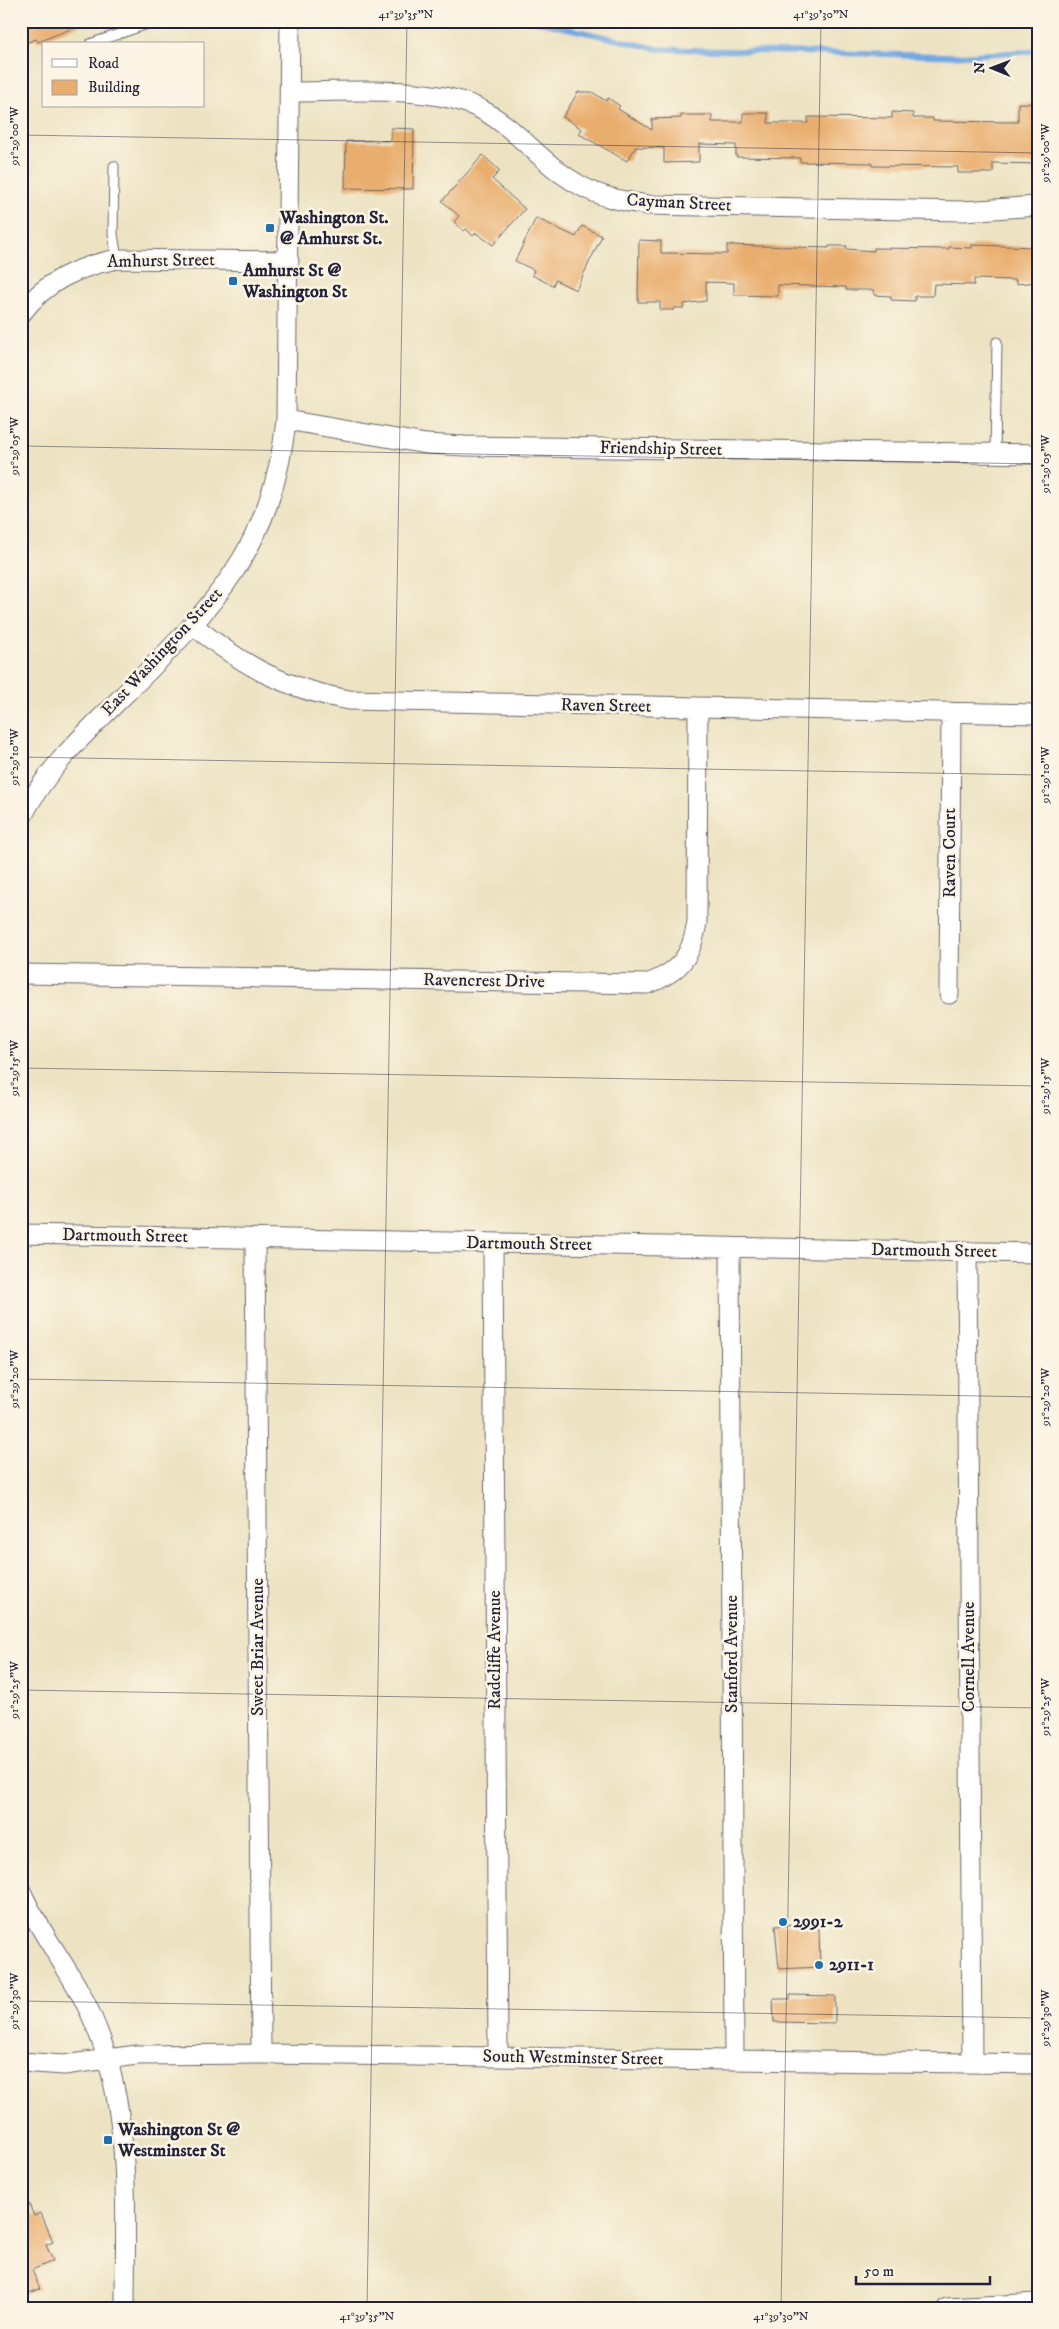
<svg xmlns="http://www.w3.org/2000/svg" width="1059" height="2329" font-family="'IM FELL DW Pica',serif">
<rect width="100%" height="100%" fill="#fcf5e5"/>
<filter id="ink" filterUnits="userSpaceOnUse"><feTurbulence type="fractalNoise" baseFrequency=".02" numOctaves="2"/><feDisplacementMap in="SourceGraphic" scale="10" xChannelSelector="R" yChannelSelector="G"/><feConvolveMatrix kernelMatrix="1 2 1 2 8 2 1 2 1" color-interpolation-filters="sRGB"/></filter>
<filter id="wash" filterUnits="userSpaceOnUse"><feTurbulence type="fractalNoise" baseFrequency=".0096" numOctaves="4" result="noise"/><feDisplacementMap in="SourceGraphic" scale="20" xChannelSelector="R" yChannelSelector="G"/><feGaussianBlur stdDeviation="1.12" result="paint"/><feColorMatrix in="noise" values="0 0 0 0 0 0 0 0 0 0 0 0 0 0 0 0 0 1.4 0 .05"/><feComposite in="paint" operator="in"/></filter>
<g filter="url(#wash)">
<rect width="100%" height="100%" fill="#ede3c3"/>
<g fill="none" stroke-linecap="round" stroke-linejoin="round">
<path stroke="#73a8e1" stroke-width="5.5" d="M535,21L658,49L955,56L1038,51"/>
</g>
<g id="blocks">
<path fill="#e9ad6d" d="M21,21H88V22L38,42L36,39L21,45Z
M578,92H592L606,101L608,98L620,106L618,109L652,130V119L681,118V115H712V122H743V113H768V123H808V117L892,118V112L913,113V118H933V121L1018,122V103L1038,104V164L993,163V173H958V167L872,166V163L800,162V158L736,157V145L699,144V162L664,163V148L636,147L627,161L579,134L582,129L563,117Z
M391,128L414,129L413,189L345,188L346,141H391Z
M483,155L500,171L492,179L525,209L493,245L476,233L473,236L466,229L464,231L454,222L459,216L442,201Z
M536,218L576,237L582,226L602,236L576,290L555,280L553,286L532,275L534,270L515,261Z
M639,240L661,241V253L727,254V245L829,248V246H847L846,249L874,251V248L949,249V247L972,248V245L1037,247L1038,282L1016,284V280L974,279V285L934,284L933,296H915V301L891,300V296L874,295V290H846V287L778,285V296L734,295V283L706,282V301L684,304V308H674V310H660V302H638Z
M808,1925L809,1928H819L820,1967L779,1969L775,1926Z
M790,1995L835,1996V2023L774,2022L773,1999H790Z
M21,2185L34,2216L41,2213L53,2242L46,2245L53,2261L32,2270L40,2289L21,2296Z"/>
</g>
</g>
<g filter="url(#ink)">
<use href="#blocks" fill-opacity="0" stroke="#69666b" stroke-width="1"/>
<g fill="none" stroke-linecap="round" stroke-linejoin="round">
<defs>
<path id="service" d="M90,44L156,21
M114,166L113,234L117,259
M995,453L997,342"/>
<path id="minor" d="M291,92C344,92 429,85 476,107C515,125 539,162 576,183C598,197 622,201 648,205L963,211L1038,206
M21,314C45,281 78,267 117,259L289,261
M286,420L426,444L465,446L1038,454
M193,625C243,666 286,689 349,700L1038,714
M21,819C42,776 75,743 109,710C201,618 272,558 286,420L290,21
M21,974L647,984C680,972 692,956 697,922L698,708
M949,994L951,712
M21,1234L1038,1253
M255,1239L261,2054
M493,1243L498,2057
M730,1247L734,2060
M967,1251L972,2063
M21,1891C41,1936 73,1972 92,2017C133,2110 125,2208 125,2308
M21,2062L64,2065L137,2055L261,2054L1038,2064
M947,2308L1038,2303"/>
</defs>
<use href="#service" stroke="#69666b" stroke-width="11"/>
<use href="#minor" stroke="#69666b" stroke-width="21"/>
<use href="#service" stroke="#fff" stroke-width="9"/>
<use href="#minor" stroke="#fff" stroke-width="19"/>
</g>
</g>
<path fill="none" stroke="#22223b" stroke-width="1" stroke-opacity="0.45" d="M21,135L1038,153M21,446L1038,464M21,757L1038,775M21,1068L1038,1086M21,1379L1038,1397M21,1690L1038,1708M21,2001L1038,2018M367,2308L407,21M781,2308L821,21"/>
<g fill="#1f6fb2" stroke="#fcf5e5" stroke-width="2">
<rect x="265" y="223" width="10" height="10" rx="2.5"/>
<rect x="228" y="276" width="10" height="10" rx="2.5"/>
<circle cx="783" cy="1922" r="5"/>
<circle cx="819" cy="1965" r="5"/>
<rect x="103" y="2135" width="10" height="10" rx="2.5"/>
</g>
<g text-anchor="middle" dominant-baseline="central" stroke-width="5" stroke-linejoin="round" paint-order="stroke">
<g font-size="18" fill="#22223b" stroke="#fcf5e5">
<text transform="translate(679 203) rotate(3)">Cayman Street</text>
<text transform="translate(161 261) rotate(-1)">Amhurst Street</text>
<text transform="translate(661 449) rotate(1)">Friendship Street</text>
<text transform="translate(162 652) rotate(-47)">East Washington Street</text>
<text transform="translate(606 706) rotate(1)">Raven Street</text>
<text transform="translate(950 853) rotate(-90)">Raven Court</text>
<text transform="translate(484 981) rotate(1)">Ravencrest Drive</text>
<text transform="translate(125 1236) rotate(1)">Dartmouth Street</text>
<text transform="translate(529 1244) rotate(1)">Dartmouth Street</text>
<text transform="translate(934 1251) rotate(1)">Dartmouth Street</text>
<text transform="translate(258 1647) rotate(-90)">Sweet Briar Avenue</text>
<text transform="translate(495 1650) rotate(-90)">Radcliffe Avenue</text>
<text transform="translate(732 1654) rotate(-90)">Stanford Avenue</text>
<text transform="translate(969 1657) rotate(-90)">Cornell Avenue</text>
<text transform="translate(573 2058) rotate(1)">South Westminster Street</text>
</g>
<g font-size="18" font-weight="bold" fill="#22223b" stroke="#fcf5e5" text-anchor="start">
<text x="280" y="218">Washington St.<tspan x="280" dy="21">@ Amhurst St.</tspan></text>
<text x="243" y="271">Amhurst St @<tspan x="243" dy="21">Washington St</tspan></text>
<text x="793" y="1922">2991-2</text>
<text x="829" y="1965">2911-1</text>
<text x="118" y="2130">Washington St @<tspan x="118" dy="21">Westminster St</tspan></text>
</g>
</g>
<rect width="1059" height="2329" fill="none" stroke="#fcf5e5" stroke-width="55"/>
<rect x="42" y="42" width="162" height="65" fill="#fcf5e5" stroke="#a5a1a1"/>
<rect x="52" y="59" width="25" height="8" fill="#ffffff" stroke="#a5a1a1"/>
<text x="88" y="68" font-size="15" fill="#22223b">Road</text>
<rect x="52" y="80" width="25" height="15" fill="#e9ad6d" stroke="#a5a1a1"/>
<text x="88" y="92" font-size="15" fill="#22223b">Building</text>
<g transform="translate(992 68) rotate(271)" stroke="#fcf5e5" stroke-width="4" paint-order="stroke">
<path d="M0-4L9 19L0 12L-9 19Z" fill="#22223b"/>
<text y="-8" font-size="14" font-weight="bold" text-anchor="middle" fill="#22223b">N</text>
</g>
<path d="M856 2276v8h134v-8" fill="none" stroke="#22223b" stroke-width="2.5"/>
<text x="864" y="2276" font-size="15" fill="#22223b" stroke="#fcf5e5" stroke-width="4" paint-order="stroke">50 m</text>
<rect x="28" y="28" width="1004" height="2274" fill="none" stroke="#22223b" stroke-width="2"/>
<g font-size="12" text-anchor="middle" fill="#22223b">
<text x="406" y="18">41°39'35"N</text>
<text x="821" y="18">41°39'30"N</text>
<text transform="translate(14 136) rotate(-90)" y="4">91°29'00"W</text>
<text transform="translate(1045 153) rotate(-90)" y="4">91°29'00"W</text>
<text transform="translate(14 446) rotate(-90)" y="4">91°29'05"W</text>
<text transform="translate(1045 464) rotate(-90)" y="4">91°29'05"W</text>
<text transform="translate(14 757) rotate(-90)" y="4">91°29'10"W</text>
<text transform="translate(1045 775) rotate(-90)" y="4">91°29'10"W</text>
<text transform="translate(14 1068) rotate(-90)" y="4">91°29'15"W</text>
<text transform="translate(1045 1086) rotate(-90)" y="4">91°29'15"W</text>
<text transform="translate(14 1379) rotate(-90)" y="4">91°29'20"W</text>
<text transform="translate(1045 1397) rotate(-90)" y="4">91°29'20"W</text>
<text transform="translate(14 1690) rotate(-90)" y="4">91°29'25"W</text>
<text transform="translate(1045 1707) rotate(-90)" y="4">91°29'25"W</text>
<text transform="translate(14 2001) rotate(-90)" y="4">91°29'30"W</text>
<text transform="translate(1045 2018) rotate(-90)" y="4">91°29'30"W</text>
<text x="367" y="2320">41°39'35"N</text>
<text x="781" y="2320">41°39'30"N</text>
</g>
</svg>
